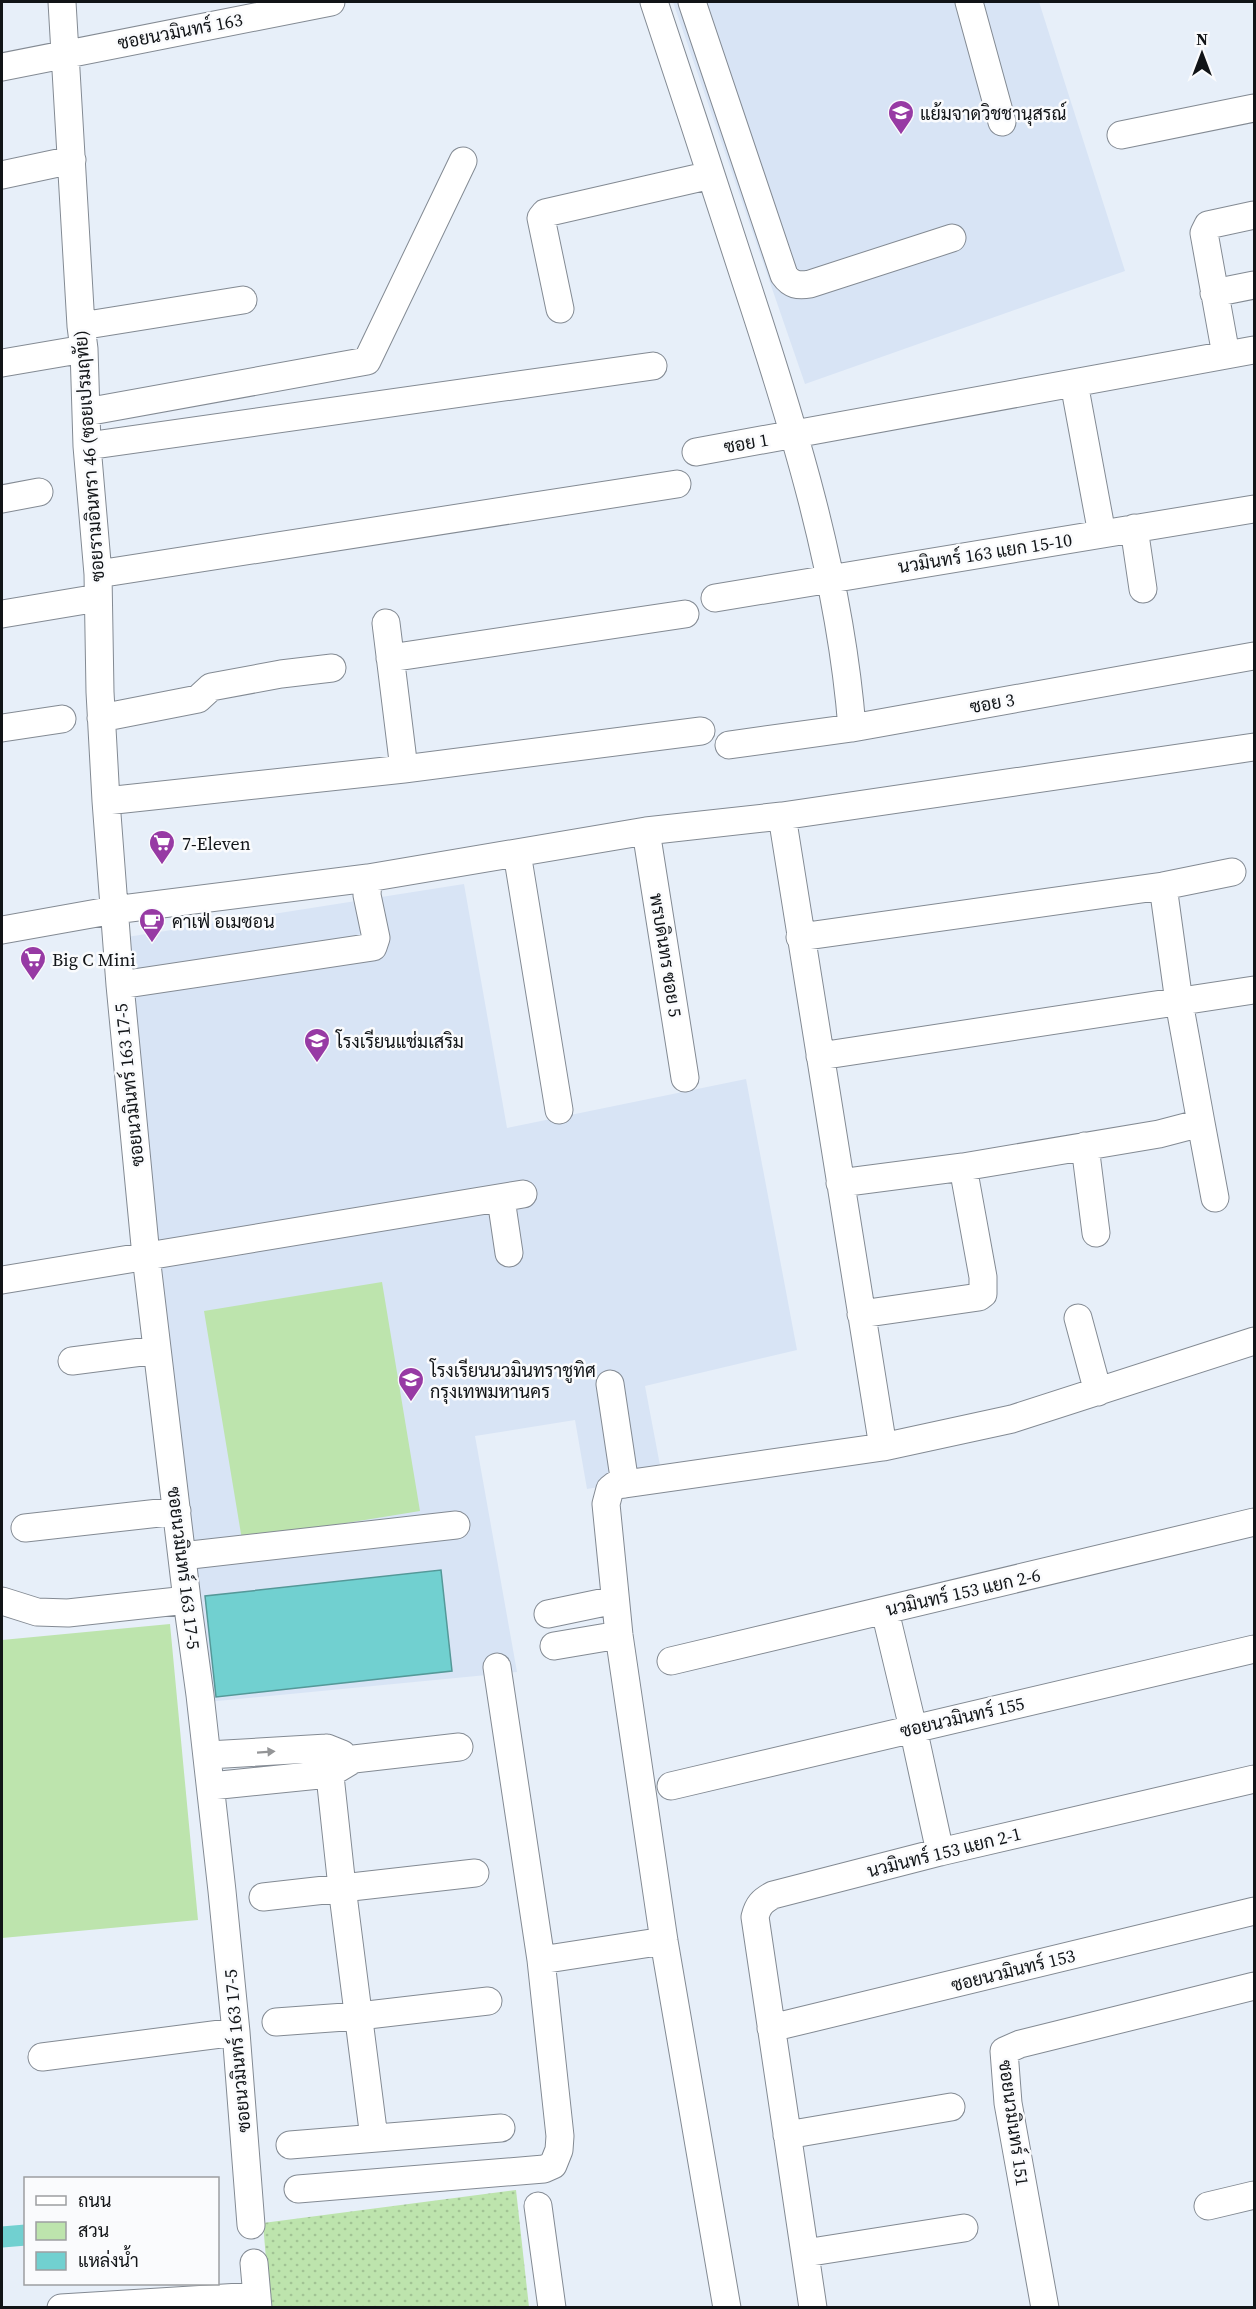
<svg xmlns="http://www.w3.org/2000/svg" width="1256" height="2309" font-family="'Source Serif 4',Sarabun,serif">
<defs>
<pattern id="grass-dots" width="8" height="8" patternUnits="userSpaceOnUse" patternTransform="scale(1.5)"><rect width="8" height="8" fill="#bde4ad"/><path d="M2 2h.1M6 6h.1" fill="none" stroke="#a1c394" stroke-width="1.8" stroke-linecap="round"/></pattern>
</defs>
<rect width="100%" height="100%" fill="#e7eff9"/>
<path fill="#d8e4f5" d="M673,2H1039L1125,271L805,384Z
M464,884L507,1128L746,1079L797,1350L645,1386L662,1476L587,1489L575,1420L475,1436L517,1672L207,1702L152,1201L127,937Z"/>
<path fill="url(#grass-dots)" d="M516,2190L529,2307H270L263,2223Z"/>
<path fill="#bde4ad" d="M382,1282L420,1511L242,1540L204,1311Z
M170,1624L198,1920L2,1938V1640Z"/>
<path fill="#71d0d0" stroke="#549898" stroke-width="1.5" d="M441,1570L452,1671L216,1697L205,1596Z"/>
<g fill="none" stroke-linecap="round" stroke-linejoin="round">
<path stroke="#71d0d0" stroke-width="21" d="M2,2237L26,2235"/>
<defs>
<path id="minor" d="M62,2L81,326L84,349L87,446L98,574L100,692L106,801L120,985L146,1256L187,1600L200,1695L222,1891L236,2032L251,2225
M654,2C685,95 716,189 746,282C794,427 840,575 852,728
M692,2L784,275C791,285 798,286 810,284L952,238
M969,2L1002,122
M2,67L331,2
M1121,135L1254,108
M2,175L72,160
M1214,293L1254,285
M560,309L541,218L545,213L711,175
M81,326L243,300
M1226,355L1204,233L1208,225L1254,215
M2,363L84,349
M1074,383L1102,534
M86,412L367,361L463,161
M87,446L653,366
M696,452L1254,350
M2,499L39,492
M1134,528L1143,589
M98,574L677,484
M715,598L1254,509
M2,614L98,598
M386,623L404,769
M390,658L685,614
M101,718L198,699L211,687L281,674L332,668
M2,728L62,719
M729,745L852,728L1254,656
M106,801L404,769L701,731
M782,816L883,1447
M646,831L685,1078
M517,853L559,1110
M1163,886L1179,1002L1201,1123
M2,930L114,910L368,878L646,831L782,816L1254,747
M800,937L1163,886L1232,872
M120,985L373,947L376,938L367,895L368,878
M820,1056L1254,990
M1085,1146L1096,1233
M840,1183L963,1167L1159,1134L1201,1123L1215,1198
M501,1199L509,1253
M2,1280L523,1194
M861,1314L979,1297L983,1294V1277L963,1167
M1078,1318L1098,1392
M72,1361L157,1350
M610,1384L625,1484
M25,1528L177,1511
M182,1556L456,1525
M2,1601L37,1612L68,1613L187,1600
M885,1611L913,1728L940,1852
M548,1614L615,1600
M554,1646L619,1635
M671,1661L1254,1522
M327,1748L342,1887L374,2138
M208,1755L327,1748L342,1754
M211,1786L329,1774L354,1759L459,1747
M671,1786L1254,1649
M263,1897L475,1873
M541,1960L664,1941
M276,2022L359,2016L488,2001
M771,2028L1254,1911
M42,2057L236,2032
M787,2135L951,2107
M290,2145L501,2128
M298,2189L544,2169L553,2165L559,2150L560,2136L541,1960L497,1667
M538,2206L552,2308
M1208,2206L1254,2195
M805,2253L964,2228
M254,2263L258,2308
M61,2308L257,2296
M727,2308L664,1941L619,1635L606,1504L610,1489L615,1485L625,1484L883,1447L1012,1419L1254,1341
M813,2308L755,1917C758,1905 762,1901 773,1895L940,1852L1254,1779
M1045,2308L1008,2103L1004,2051L1020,2044L1254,1986"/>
</defs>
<use href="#minor" stroke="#838a93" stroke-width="29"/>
<use href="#minor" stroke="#fff" stroke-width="27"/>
</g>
<defs><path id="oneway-solid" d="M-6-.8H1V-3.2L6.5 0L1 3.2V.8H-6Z" transform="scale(1.5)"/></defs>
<use fill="#949597" href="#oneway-solid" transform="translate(266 1752) rotate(-4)"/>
<defs>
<symbol id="school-pin" viewBox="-11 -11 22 30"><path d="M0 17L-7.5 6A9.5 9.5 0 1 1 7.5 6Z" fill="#973aa4" stroke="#fafbfd"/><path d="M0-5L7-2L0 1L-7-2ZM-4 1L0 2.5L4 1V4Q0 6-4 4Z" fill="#fff"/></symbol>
<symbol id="supermarket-pin" viewBox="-11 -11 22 30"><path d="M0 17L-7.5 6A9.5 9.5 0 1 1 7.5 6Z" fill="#973aa4" stroke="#fafbfd"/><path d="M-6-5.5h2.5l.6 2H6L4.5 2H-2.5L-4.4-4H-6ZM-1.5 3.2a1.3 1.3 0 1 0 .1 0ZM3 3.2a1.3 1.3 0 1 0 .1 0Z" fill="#fff"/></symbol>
<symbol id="cafe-pin" viewBox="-11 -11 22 30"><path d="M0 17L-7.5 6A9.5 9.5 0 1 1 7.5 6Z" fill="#973aa4" stroke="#fafbfd"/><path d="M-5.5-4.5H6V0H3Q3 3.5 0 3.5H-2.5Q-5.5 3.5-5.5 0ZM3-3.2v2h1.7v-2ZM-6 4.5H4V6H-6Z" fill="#fff"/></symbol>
</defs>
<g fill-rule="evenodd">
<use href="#school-pin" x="886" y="98" width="30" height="40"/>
<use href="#supermarket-pin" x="147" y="828" width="30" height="40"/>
<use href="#cafe-pin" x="137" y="906" width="30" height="40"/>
<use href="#supermarket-pin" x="18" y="944" width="30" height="40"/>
<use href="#school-pin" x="302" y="1026" width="30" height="40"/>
<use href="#school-pin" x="396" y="1365" width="30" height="40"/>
</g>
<g text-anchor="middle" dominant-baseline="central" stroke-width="5" stroke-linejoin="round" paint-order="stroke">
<g font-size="18" fill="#111417" stroke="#fafbfd">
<text transform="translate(180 31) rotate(-11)">ซอยนวมินทร์ 163</text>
<text transform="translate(746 443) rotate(-10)">ซอย 1</text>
<text transform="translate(89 456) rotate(-94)">ซอยรามอินทรา 46 (ซอยเปรมฤทัย)</text>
<text transform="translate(985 553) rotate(-9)">นวมินทร์ 163 แยก 15-10</text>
<text transform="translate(992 703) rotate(-10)">ซอย 3</text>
<text transform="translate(666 955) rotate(81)">พรบดินทร ซอย 5</text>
<text transform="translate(129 1085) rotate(-96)">ซอยนวมินทร์ 163 17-5</text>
<text transform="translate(184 1568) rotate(83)">ซอยนวมินทร์ 163 17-5</text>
<text transform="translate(963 1592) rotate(-13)">นวมินทร์ 153 แยก 2-6</text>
<text transform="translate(962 1717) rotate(-13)">ซอยนวมินทร์ 155</text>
<text transform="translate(944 1852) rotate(-14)">นวมินทร์ 153 แยก 2-1</text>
<text transform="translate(1013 1970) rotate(-14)">ซอยนวมินทร์ 153</text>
<text transform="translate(237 2051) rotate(-95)">ซอยนวมินทร์ 163 17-5</text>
<text transform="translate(1014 2123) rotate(82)">ซอยนวมินทร์ 151</text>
</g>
<g font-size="18" fill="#111417" stroke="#fafbfd" text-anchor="start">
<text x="920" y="113">แย้มจาดวิชชานุสรณ์</text>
<text x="182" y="843">7-Eleven</text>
<text x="172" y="921">คาเฟ่ อเมซอน</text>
<text x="52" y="959">Big C Mini</text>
<text x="336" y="1041">โรงเรียนแช่มเสริม</text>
<text x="430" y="1370">โรงเรียนนวมินทราชูทิศ<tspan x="430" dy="21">กรุงเทพมหานคร</tspan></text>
</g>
</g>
<rect width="1256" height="2309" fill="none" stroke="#111417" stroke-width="6"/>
<rect x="24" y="2177" width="195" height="108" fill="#fafbfd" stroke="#9d9fa1" stroke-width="1.5"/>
<rect x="36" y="2196" width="30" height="9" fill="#ffffff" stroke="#9d9fa1" stroke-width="1.5"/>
<text x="78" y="2207" font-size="18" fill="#111417">ถนน</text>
<rect x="36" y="2222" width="30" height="18" fill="#bde4ad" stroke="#9d9fa1" stroke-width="1.5"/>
<text x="78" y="2237" font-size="18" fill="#111417">สวน</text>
<rect x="36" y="2252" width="30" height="18" fill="#71d0d0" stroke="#9d9fa1" stroke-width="1.5"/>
<text x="78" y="2267" font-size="18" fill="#111417">แหล่งน้ำ</text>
<g transform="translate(1202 54)" stroke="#fafbfd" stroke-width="4.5" paint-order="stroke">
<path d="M0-4.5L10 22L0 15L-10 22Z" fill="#111417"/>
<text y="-9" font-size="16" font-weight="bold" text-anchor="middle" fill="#111417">N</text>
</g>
</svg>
